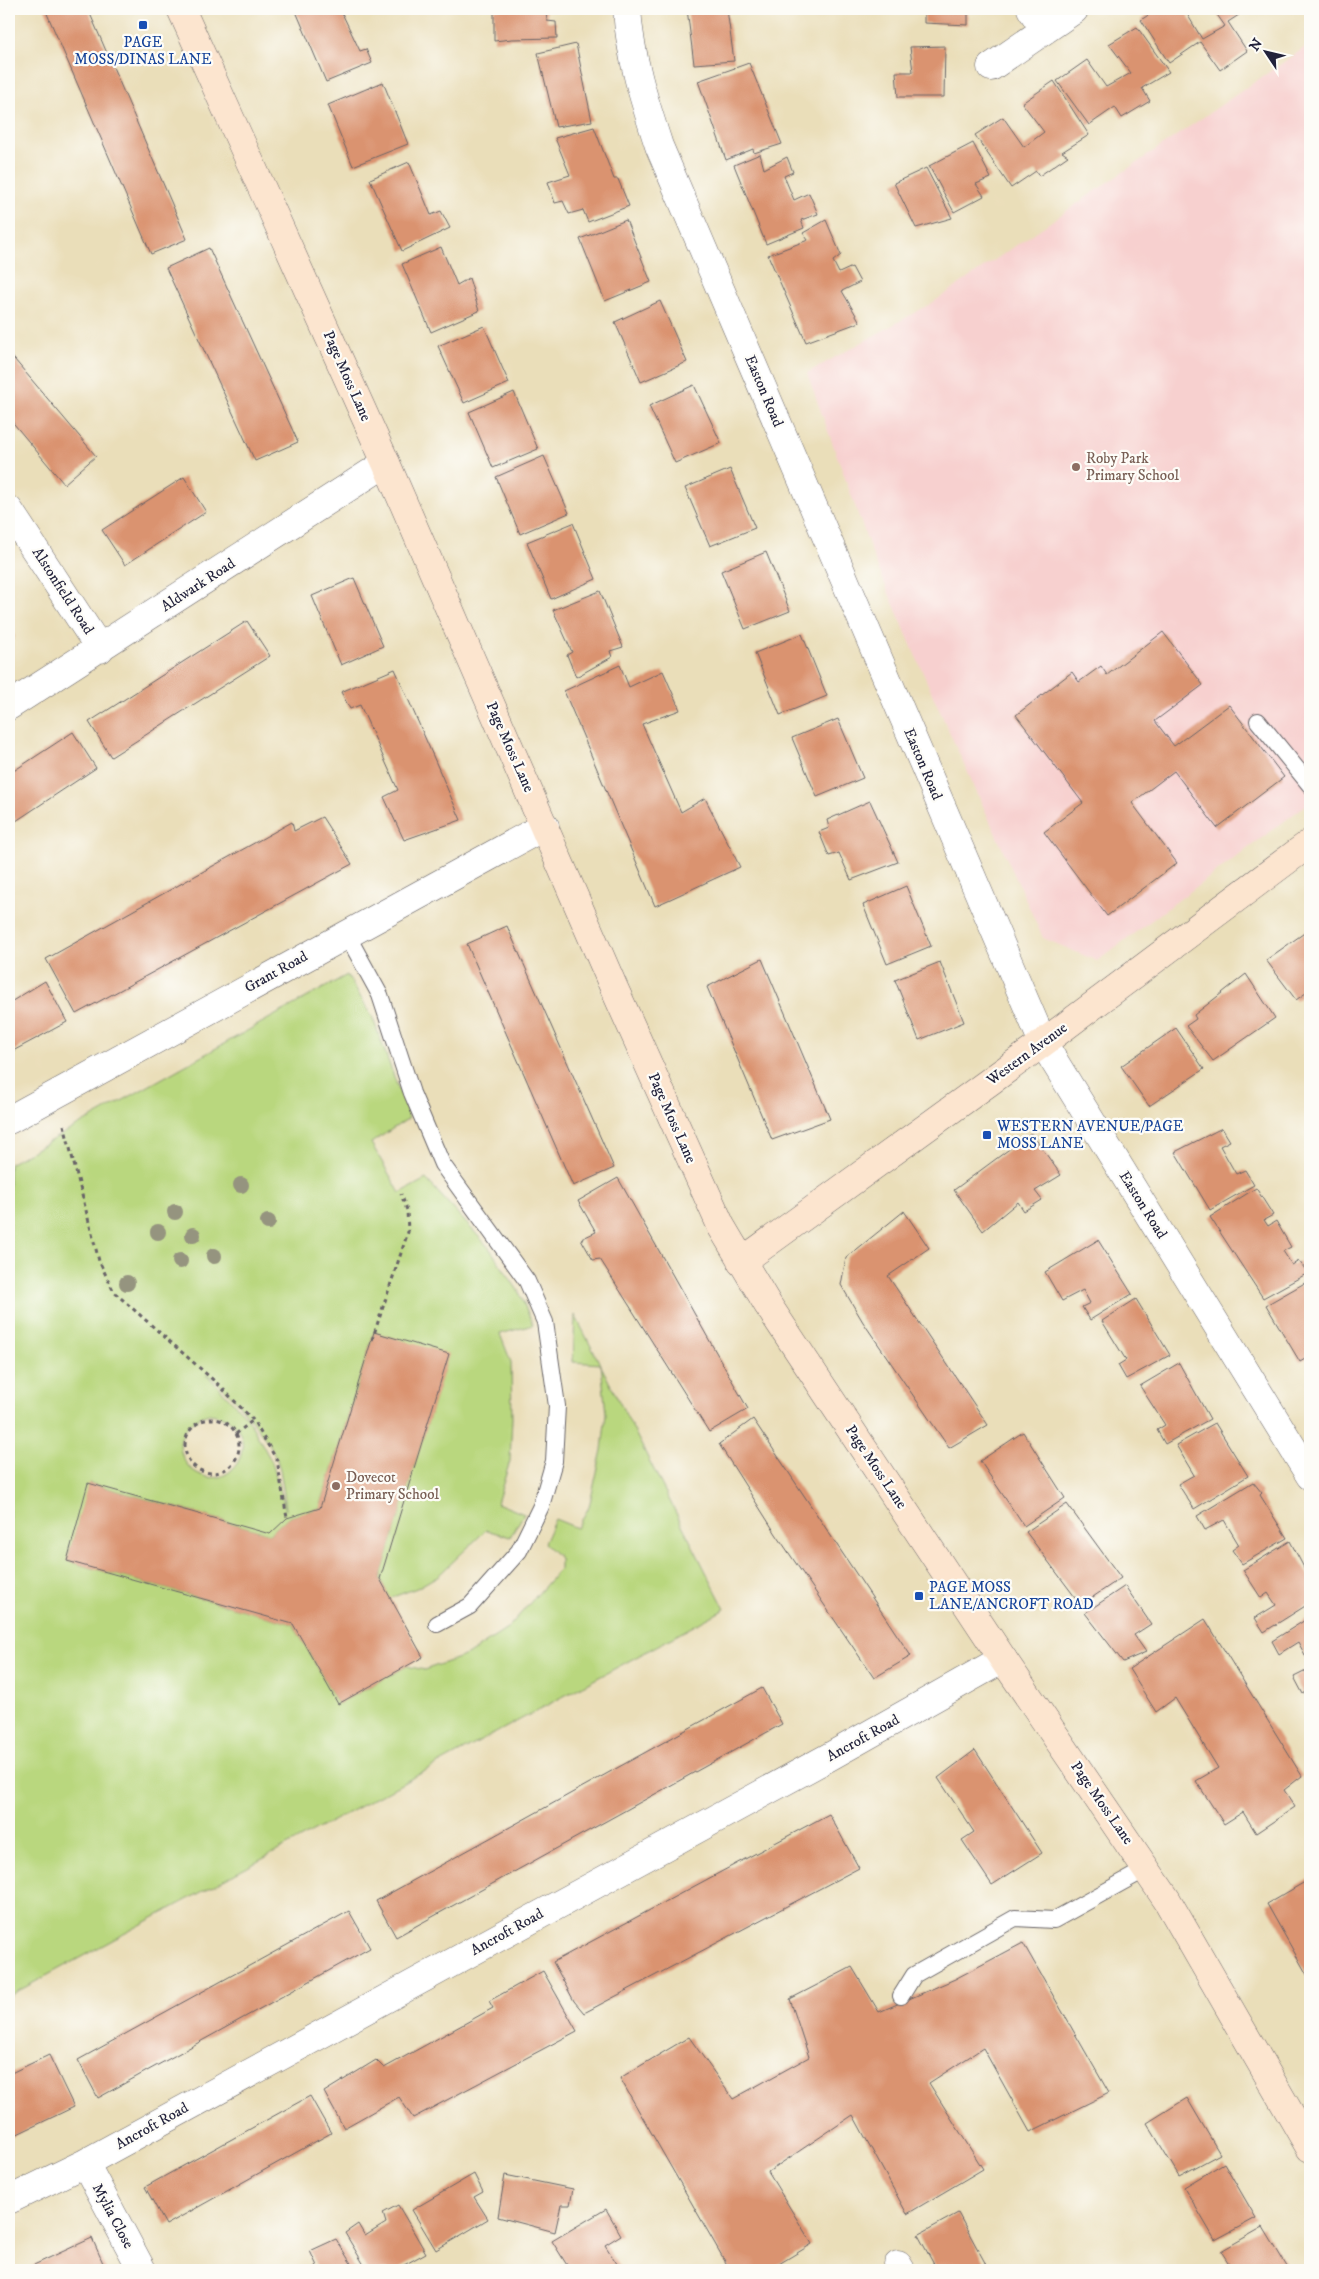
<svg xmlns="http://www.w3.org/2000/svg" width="1319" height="2279" font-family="'IM FELL DW Pica',serif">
<rect width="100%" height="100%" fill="#fdfcf7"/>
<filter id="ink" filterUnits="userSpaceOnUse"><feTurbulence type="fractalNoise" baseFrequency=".02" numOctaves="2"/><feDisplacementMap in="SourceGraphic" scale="10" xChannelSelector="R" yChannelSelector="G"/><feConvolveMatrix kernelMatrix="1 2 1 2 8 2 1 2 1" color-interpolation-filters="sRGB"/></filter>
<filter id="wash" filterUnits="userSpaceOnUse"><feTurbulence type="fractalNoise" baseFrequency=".0096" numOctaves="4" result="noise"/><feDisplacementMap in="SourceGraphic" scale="20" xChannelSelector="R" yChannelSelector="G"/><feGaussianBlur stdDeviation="1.12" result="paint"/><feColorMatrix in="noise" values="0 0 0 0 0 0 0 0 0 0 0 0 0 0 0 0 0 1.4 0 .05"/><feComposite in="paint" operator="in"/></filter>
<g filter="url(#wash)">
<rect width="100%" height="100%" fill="#eadeb9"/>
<path fill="#f7d0cf" d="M1310,44V802L1097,961L1043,938L933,696L875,561L807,373L932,303Z"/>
<path fill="#b9d77e" stroke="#6e7c5c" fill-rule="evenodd" d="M347,975L372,1016L409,1118L371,1143L400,1193L426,1179L490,1249L519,1292L533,1325L500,1334L511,1362L512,1418L510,1461L497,1503L524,1514L510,1537L486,1530L439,1575L417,1588L390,1598L380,1579L448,1355L374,1332L320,1508L287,1518L270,1534L89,1483L67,1561L293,1624L338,1704L407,1666L424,1670L467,1655L507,1629L560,1569V1558L544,1543L555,1519L577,1528L589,1507L602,1450L606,1414L601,1364L573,1362L575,1315L725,1609L9,1996V1164ZM206,1374C226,1385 268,1437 277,1460C282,1474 284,1495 286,1510L272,1462L247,1417ZM209,1414C266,1420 241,1492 201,1475C194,1472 188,1467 184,1460C173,1437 188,1420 209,1414Z"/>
<g id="blocks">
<path fill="#da936f" d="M45,9H88L187,239L151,254Z
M295,9H340L360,51L366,49L372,63L326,82Z
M494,9H546L547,21L556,22L557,38L512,39L494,41Z
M687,9H727L734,61L694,64Z
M924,9H968V25L924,23Z
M1157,9H1184L1202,39L1225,26L1213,9H1248L1228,22L1247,51L1220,70L1200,42L1169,63L1141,20Z
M1137,27L1169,72L1142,88L1150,101L1122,118L1115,107L1089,125L1057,81L1087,60L1106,87L1131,73L1109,44Z
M576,44L592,121L556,127L538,53Z
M945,46L944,97H898L896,72H913L910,47Z
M749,63L782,144L754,153L753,149L726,160L698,81Z
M1054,81L1089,135L1062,152L1068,156L1039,176L1036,171L1011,188L975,135L1003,117L1024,147L1044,132L1022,103Z
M383,82L408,144L353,166L328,105Z
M594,127L614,179H618L629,206L588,222L583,210L569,214L563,201L555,203L548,182L570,175L555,138Z
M973,143L991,178L976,184L984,196L954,212L929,166Z
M760,154L764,169L787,157L793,172L784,176L794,200L809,193L818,214L801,220L804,228L766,244L734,165Z
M409,162L431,215L441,211L450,228L402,251L370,179Z
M926,168L952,218L916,228L894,183Z
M626,220L651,282L605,301L580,239Z
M826,220L841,255L833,261L839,273L852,267L860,282L842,291L860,322L806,342L768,255L808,240L803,233Z
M441,247L457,285L469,278L479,311L431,332L402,264Z
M209,248L298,442L255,461L166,268Z
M660,301L687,362L641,382L615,322Z
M484,326L509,383L464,403L438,346Z
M9,353L96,456L64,484L9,418Z
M694,385L721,443L675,463L649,406Z
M514,392L538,449L493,468L469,412Z
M544,456L569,513L520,534L496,477Z
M730,469L755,528L710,546L685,488Z
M184,477L206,512L125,565L102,530Z
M573,523L596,579L551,599L527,542Z
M766,552L790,611L745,629L721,571Z
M354,578L383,646L341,665L312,596Z
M600,591L623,647L610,651L612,657L576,677L567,655L572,652L553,610Z
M247,621L270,656L111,757L89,722Z
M9,628L15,637L9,641Z
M1163,632L1203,685L1155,721L1174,746L1229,705L1284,777L1217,828L1174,771L1132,803L1177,863L1107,916L1044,832L1083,803L1016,715L1072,672L1079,682L1101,666L1107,675Z
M802,634L827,696L780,715L755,653Z
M620,665L629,687L663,671L680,710L642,724L681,812L705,798L740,867L655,906L564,691Z
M395,669L461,820L404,840L384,797L398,790L360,705L350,709L341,692Z
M838,719L863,778L817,797L792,738Z
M73,732L96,768L16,821L9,810V774Z
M870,801L898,862L851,880L839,853L829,856L819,832L829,828L827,820Z
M322,817L352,864L76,1014L46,959L292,822L294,831Z
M906,886L931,946L887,964L863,905Z
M507,926L614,1168L573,1186L467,944Z
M1310,929V990L1296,1000L1266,960Z
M762,959L830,1119L772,1140L707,987Z
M940,962L964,1022L919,1040L895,980Z
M1246,974L1275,1018L1213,1061L1186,1026L1196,1019L1194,1015Z
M45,981L67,1022L11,1052L9,1048V1003Z
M1176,1028L1204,1069L1149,1106L1121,1066Z
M1222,1128L1230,1141L1220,1146L1236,1174L1245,1170L1254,1185L1210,1210L1175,1152Z
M1031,1133L1061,1175L1035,1191L1042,1200L1024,1211L1018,1202L983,1231L954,1190Z
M618,1178L748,1409L709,1432L600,1259L593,1260L581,1239L596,1232L578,1201Z
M1256,1188L1273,1215L1264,1220L1268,1226L1276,1221L1291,1247L1283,1251L1292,1265L1299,1261L1308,1273L1263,1298L1210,1217Z
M904,1211L929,1248L888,1276L988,1425L949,1448L863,1322L841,1285L846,1258Z
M1098,1240L1132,1294L1090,1320L1082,1307L1090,1303L1083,1290L1062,1301L1045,1272Z
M1310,1280V1356L1300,1362L1266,1305Z
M1136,1299L1170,1355L1126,1379L1118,1365L1126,1360L1102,1321Z
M374,1332L449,1354L380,1579L423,1657L338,1704L293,1624L67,1561L88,1483L270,1534L287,1518L320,1508Z
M1179,1363L1210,1419L1165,1444L1157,1430L1165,1425L1140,1386Z
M753,1419L911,1656L874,1678L776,1534L719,1444Z
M1215,1423L1248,1476L1194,1509L1178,1484L1194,1475L1176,1445Z
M1023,1432L1065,1498L1024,1526L980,1461Z
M1253,1482L1262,1493L1260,1495L1287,1538L1242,1564L1232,1550L1239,1545L1224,1520L1205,1530L1197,1516Z
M1067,1504L1121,1578L1081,1605L1026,1532Z
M1290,1541L1310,1579V1603L1264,1632L1255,1618L1276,1605L1268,1593L1261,1598L1243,1570Z
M1125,1586L1151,1624L1134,1635L1146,1652L1123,1662L1085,1613Z
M1310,1617V1664L1298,1642L1279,1654L1272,1641Z
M1205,1619L1302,1776L1284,1790L1295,1807L1256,1833L1243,1812L1224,1824L1196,1781L1218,1768L1175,1698L1156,1712L1129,1669Z
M1310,1669V1690L1303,1694L1294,1677Z
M762,1688L782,1724L396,1937L376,1901Z
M975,1750L1042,1853L992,1885L962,1840L974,1832L938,1778Z
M829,1814L859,1868L584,2013L574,2001L553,1962Z
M1310,1879V1980L1267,1904Z
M349,1911L370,1948L98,2098L78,2060Z
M1023,1943L1109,2093L1030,2132L983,2048L929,2083L983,2169L907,2214L853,2115L768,2172L812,2244L769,2270H730L620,2078L689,2037L733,2099L809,2057L790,1999L852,1967L879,2012L955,1979Z
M543,1971L577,2031L413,2118L399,2097L344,2128L324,2092L376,2060L384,2068L493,2008L489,2001Z
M49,2055L74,2107L9,2138V2074Z
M310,2096L331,2133L166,2225L145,2187Z
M1187,2098L1220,2154L1179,2176L1147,2123Z
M1224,2163L1256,2218L1215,2240L1184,2187Z
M474,2174L483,2192L474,2197L488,2219L436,2250L412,2210Z
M505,2175L573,2189L570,2205H561L555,2232L498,2217Z
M398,2205L426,2253L395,2270H367L345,2233L358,2224L365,2236L386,2223L383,2213Z
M606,2209L621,2235L605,2245L621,2270H570L552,2241Z
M958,2213L989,2270H937L918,2235Z
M1263,2227L1289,2270H1233L1221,2251Z
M92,2238L106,2270H23Z
M336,2239L355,2270H310L317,2266L310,2251Z"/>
</g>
</g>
<g filter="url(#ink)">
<use href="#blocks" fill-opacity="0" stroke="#686467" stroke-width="1"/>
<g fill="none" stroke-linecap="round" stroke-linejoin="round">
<defs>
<path id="lane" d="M1258,721L1310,785
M346,933L380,995L412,1093L442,1164L527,1281L545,1322L557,1406L554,1461L541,1506L519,1551L470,1606L437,1624
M901,1996L914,1975L1015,1918L1054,1920L1146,1869"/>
<path id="street" d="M627,9C630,57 644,100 659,146L1043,1043L1310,1476
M1031,9L1045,30
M991,67L1074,10
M9,510L100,649
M9,706L386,463
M9,1120L545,826
M85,2163L142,2270
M9,2200L85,2163L829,1757L1003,1659
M898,2265L901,2270"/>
<path id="secondary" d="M181,9L386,463L614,988L721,1226L768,1305L1003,1659L1167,1900L1310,2148
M741,1262L1043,1043L1310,843"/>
</defs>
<use href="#lane" stroke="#686467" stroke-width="18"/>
<use href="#street" stroke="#686467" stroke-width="29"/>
<use href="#secondary" stroke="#686467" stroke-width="29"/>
<path stroke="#686467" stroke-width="3" stroke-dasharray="4 4" stroke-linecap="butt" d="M64,1125L99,1261L114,1292L220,1386L253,1420L277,1460L287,1518
M372,1340L408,1232L407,1210L401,1194
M185 1446a27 27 0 1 1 54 0a27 27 0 1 1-54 0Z
M236,1434L253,1420"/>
<use href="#lane" stroke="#fff" stroke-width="16"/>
<use href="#street" stroke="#fff" stroke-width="28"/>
<use href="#secondary" stroke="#fce5cf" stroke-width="28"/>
</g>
<g fill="#95947f">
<circle cx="241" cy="1185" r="8"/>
<circle cx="175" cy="1212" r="8"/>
<circle cx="268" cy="1222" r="8"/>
<circle cx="158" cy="1232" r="8"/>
<circle cx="193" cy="1235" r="8"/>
<circle cx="214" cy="1256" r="8"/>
<circle cx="180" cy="1261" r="8"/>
<circle cx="127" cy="1283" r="8"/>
</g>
</g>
<g fill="#1a4fb4" stroke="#fdfcf7" stroke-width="2">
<rect x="138" y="20" width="10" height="10" rx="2.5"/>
<rect x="982" y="1130" width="10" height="10" rx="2.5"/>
<rect x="914" y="1591" width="10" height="10" rx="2.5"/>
</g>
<g fill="#8d6e63" stroke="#fdfcf7" stroke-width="2">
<circle cx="1076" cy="467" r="5"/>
<circle cx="336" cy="1486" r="5"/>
</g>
<g text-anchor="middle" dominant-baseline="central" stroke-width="4.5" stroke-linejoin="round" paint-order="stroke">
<g font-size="15" fill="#164399" stroke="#fdfcf7" text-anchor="start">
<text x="143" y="42" text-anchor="middle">PAGE<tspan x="143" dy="17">MOSS/DINAS LANE</tspan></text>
<text x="997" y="1126">WESTERN AVENUE/PAGE<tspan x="997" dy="17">MOSS LANE</tspan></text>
<text x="929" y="1587">PAGE MOSS<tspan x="929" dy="17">LANE/ANCROFT ROAD</tspan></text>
</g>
<g font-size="15" fill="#22223b" stroke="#fdfcf7">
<text transform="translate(347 376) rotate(66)">Page Moss Lane</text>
<text transform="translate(764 391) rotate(67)">Easton Road</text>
<text transform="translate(198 585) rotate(-33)">Aldwark Road</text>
<text transform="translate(63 591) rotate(57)">Alstonfield Road</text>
<text transform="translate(510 747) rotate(66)">Page Moss Lane</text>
<text transform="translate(923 764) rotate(67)">Easton Road</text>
<text transform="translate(276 972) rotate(-29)">Grant Road</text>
<text transform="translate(1027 1054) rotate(-36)">Western Avenue</text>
<text transform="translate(672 1118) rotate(66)">Page Moss Lane</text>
<text transform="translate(1143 1205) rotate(58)">Easton Road</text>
<text transform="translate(876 1467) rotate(56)">Page Moss Lane</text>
<text transform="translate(863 1738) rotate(-29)">Ancroft Road</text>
<text transform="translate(1102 1803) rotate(55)">Page Moss Lane</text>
<text transform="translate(507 1932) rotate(-29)">Ancroft Road</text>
<text transform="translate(152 2126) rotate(-29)">Ancroft Road</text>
<text transform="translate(113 2216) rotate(62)">Mylia Close</text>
</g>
<g font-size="15" fill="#785e54" stroke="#fdfcf7" text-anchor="start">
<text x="1086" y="458">Roby Park<tspan x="1086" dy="17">Primary School</tspan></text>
<text x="346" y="1477">Dovecot<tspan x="346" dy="17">Primary School</tspan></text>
</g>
</g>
<rect width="1319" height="2279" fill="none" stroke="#fdfcf7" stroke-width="30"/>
<g transform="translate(1266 52) rotate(305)" stroke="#fdfcf7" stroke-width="4" paint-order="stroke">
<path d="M0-4L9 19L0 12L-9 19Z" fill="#22223b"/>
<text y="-8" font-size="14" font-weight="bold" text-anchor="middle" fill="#22223b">N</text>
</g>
</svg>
